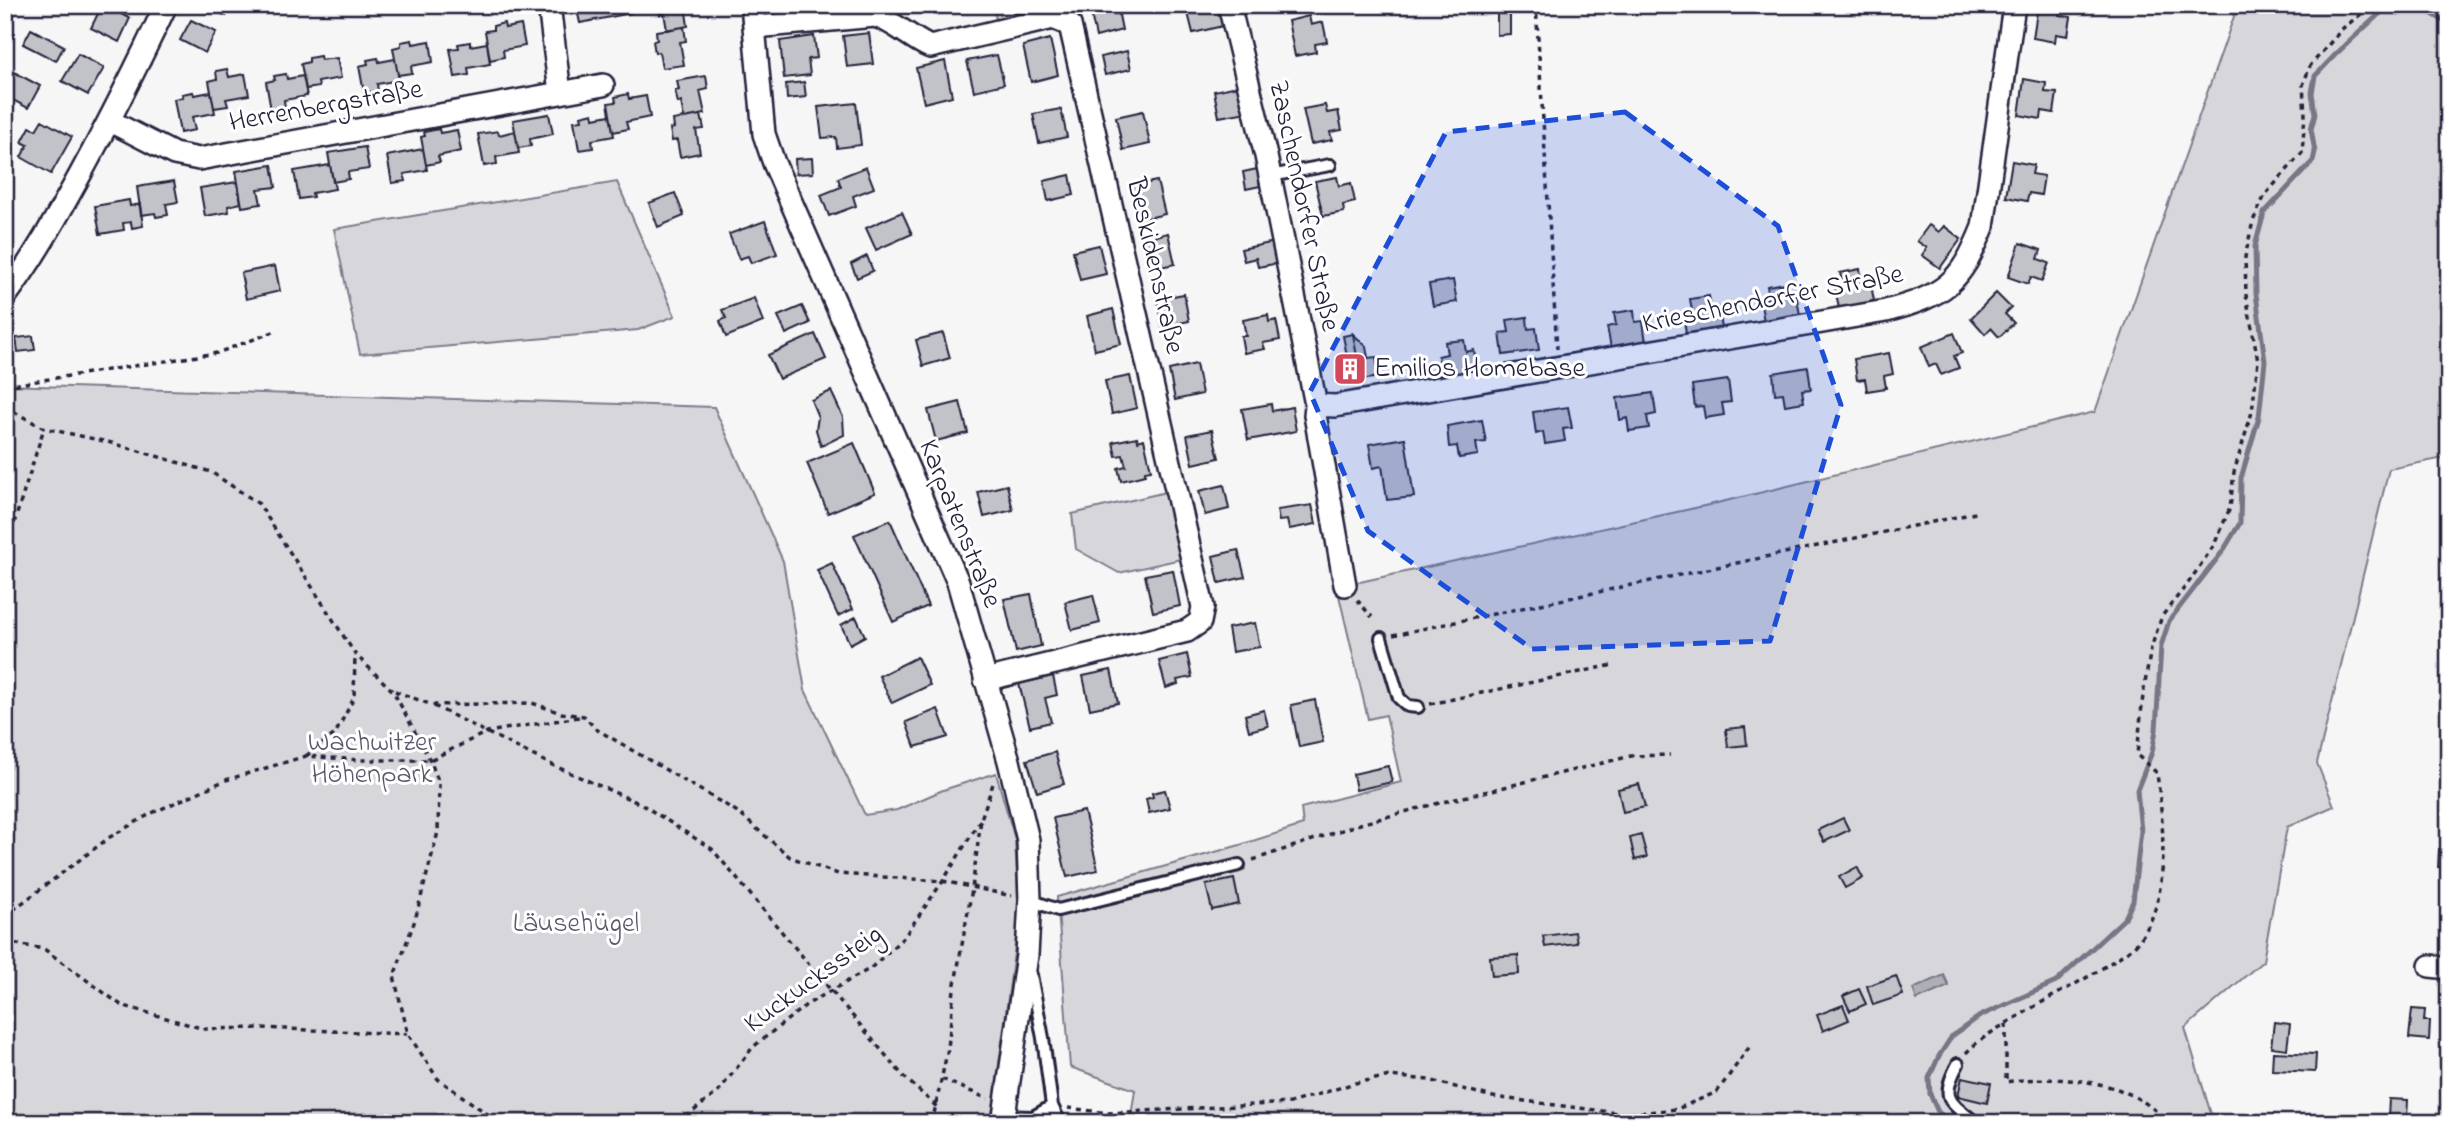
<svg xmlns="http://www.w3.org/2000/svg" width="2454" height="1128" font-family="'Indie Flower',sans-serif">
<rect width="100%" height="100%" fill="#f6f6f7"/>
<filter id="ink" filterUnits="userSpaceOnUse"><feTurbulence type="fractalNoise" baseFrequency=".0143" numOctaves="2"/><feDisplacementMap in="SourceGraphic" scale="14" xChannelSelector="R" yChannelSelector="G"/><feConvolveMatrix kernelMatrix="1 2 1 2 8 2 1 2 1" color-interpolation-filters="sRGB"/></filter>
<g filter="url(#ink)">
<path fill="#d7d7db" stroke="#7c7c8b" stroke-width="2" d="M992,5H1065L997,22Z
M2238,5H2449V457L2389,469L2317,763L2334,806L2287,827L2263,961L2185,1028L2211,1114L2285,1123H1130L1135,1090L1070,1067L1057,897L1240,845L1303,825L1301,808L1401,782L1386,715L1368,719L1337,587L1713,504L2095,412Z
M617,182L675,316L638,330L360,354L334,229Z
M5,385L714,407L783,561L805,690L865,815L897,810L943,790L996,773L1015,840L1019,916L991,1123H5Z
M1166,492L1181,559L1119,573L1076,549L1072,514Z"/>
<path fill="#aeaeb7" stroke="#767685" stroke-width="2" d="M1944,975L1949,986L1917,1000L1913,989Z"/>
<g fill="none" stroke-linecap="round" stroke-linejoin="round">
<path stroke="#767685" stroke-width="5" d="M2418,5L2445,22L2449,21
M1951,1123L1938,1112L1930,1094L1929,1078L1939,1056L1952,1036L1980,1016L2056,982L2125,918L2133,901L2141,831L2137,790L2152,752L2156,730L2161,646L2169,621L2223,551L2240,523L2241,478L2259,417L2265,361L2256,294L2255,246L2264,213L2313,161L2315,152L2311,129L2315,114L2312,93L2315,76L2336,54L2389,5"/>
</g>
<path fill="#c2c2c9" stroke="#22223b" stroke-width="2" d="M102,5L125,6L121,14L130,18L119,42L91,28Z
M204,5H231L226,16Z
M576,5H629L631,13L580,23Z
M659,5H685L688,26L667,30L664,13L660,14Z
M1089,5H1117L1122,30L1096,37Z
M1220,5L1227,25L1193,33L1188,13Z
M1497,5H1510V34L1497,35Z
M2038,5L2060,6L2059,15L2071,17L2068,36L2056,34L2055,42L2033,38Z
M1309,16L1311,25L1323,22L1327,42L1315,44L1316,52L1295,56L1288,21Z
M191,20L216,32L205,53L180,40Z
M504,23L505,28L521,25L525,46L503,50L504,57L490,60L485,31L493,30V26Z
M684,27L686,41L680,42L684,65L662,68L659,52L655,53L653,41L657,40L656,31Z
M31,29L64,46L56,61L23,44Z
M869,33L873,64L847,67L843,36Z
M814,36L817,58L808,59L810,75L784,78L780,41Z
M1050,39L1058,75L1031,82L1023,46Z
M412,40L413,44L430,41L433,62L411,66L412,73L398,75L393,48L401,46V42Z
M470,42V46L487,43L490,64L468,68L469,75L455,77L450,49L459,48L458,44Z
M1127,51L1131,69L1105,75L1101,57Z
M78,54L104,68L88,95L62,81Z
M997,55L1004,84L974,91L967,61Z
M320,56L321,60L337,58L341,78L318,82L319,87L306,89L301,64L309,62V58Z
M378,58L379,62L395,59L399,80L377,84L378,91L364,93L359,66L368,64L367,60Z
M945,61L952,96L924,103L916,68Z
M227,69L229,77L245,74L249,95L226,99L228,106L214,108L209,81L217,79L216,71Z
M14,72L40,86L28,108L5,96V88Z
M286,74L287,79L303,76L307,96L284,100L285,108L271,110L266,82L275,80L274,76Z
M706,76L708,89L700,91L705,114L684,118L681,102L678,103L675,91L679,90L677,81Z
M2024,79L2046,83L2045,92L2057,93L2054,113L2042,111L2041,119L2019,115Z
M804,82L806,97L787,99L786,84Z
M1242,85L1247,112L1219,117L1214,91Z
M193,92L194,95L211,92L215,113L192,117L195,130L180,133L174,99L183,97L182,94Z
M628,94L629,99L646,96L650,117L626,122L628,129L613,132L608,103L616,102L615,97Z
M856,103L861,145L837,148L836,137L822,138L818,107Z
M1325,105L1327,113L1338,111L1342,130L1330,132L1332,140L1311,144L1303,109Z
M1061,109L1067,137L1039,143L1033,114Z
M1143,111L1150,144L1123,150L1116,117Z
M593,113L594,118L610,115L614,136L592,140L593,148L579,150L574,121L582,120L581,116Z
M549,114L553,134L530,139L531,146L518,148L513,120Z
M701,115L704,129L696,130L700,153L680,157L677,140L672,141L670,129L674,128L673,120Z
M42,120L72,137L51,174L21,157L28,145L22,142L30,127L36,130Z
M439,129L440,133L457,130L461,151L438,156L440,162L426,165L421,137L425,136L424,132Z
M498,131L499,135L515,131L519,153L496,157L497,164L484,166L478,134Z
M365,147L369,169L348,172L349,179L333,182L328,153Z
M423,149L427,170L404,174L406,181L392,183L387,156Z
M812,158L813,173L796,174L795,159Z
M2012,161L2034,165L2032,174L2044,176L2041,195L2029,193L2027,201L2006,197Z
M272,165L276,187L258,189L261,204L242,207L236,171Z
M330,165L335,189L312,193L313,197L299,199L294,171Z
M866,167L874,188L853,196L856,206L829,216L821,195L841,187L838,178Z
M1262,168L1265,185L1246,189L1243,172Z
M1070,175L1074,195L1048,201L1044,181Z
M1337,177L1339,186L1351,183L1355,202L1343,205L1344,212L1323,216L1315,181Z
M174,181L178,202L166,204L168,215L156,217L155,213L141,215L137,187Z
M1157,181L1165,214L1139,220L1132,186Z
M237,182L241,203L228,206L229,212L205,216L200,188Z
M675,193L684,216L658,227L649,203Z
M129,200L130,206L140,204L143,226L132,228L131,222L123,223L124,230L100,234L95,206Z
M902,212L912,234L876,250L866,228Z
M765,221L777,254L751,263L748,256L739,259L729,234Z
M1929,225L1939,232L1944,226L1961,239L1940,268L1922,255L1927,248L1917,241Z
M1168,233L1175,264L1150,269L1143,239Z
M1275,242L1279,263L1258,267L1256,258L1244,261L1241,249Z
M2020,243L2041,250L2038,259L2049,263L2042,281L2031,277L2028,284L2008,277Z
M1099,245L1106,274L1080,280L1073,251Z
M867,256L873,271L857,278L851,264Z
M275,266L280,291L246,299L241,273Z
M1860,269L1862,281L1870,279L1874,301L1839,309L1835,287L1843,285L1840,273Z
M1453,280L1457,302L1433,306L1429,284Z
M1786,283L1788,295L1796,293L1800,315L1764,321L1760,300L1769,298L1767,286Z
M1996,293L2011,308L2005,314L2014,323L1999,337L1991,328L1985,334L1971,318Z
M1184,294L1189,321L1162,327L1157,299Z
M1709,296L1711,308L1719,307L1722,329L1686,334L1683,313L1692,311L1690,299Z
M754,298L763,322L726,337L720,321L726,318L722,310Z
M802,306L810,323L786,334L778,316Z
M1113,309L1121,344L1095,350L1087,316Z
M1634,310L1635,322L1643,321L1646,343L1611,348L1607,327L1616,325L1614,313Z
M1268,315L1269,322L1276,320L1280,340L1263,343L1265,349L1244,353L1241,336H1246L1243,320Z
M1527,317L1528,329L1536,328L1539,350L1503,355L1500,333L1509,332L1507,320Z
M943,333L950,358L923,366L916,340Z
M1954,333L1962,353L1954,356L1959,368L1941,375L1936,364L1929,367L1921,347Z
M815,334L826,359L779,379L768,355Z
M1353,334L1361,380L1342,383L1338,357L1347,356L1343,336Z
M1353,334L1366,346L1368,358L1376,357L1379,377L1361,380Z
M33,336L35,350L18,352L16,338Z
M1464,340L1466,352L1474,350L1477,372L1441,377L1438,356L1447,354L1445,342Z
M1889,353L1893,374L1884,376L1886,388L1867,391L1865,379L1857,380L1854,359Z
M1196,364L1202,394L1175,400L1169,370Z
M1808,367L1811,389L1802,390L1804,402L1785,405L1783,393L1775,394L1773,373Z
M1130,376L1137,408L1112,414L1105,381Z
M1728,380L1731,402L1722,403L1724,415L1705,418L1703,406L1695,407L1692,385Z
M831,391L843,417L844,435L821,446L816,430L818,417L811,400Z
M1653,393L1656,414L1647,416L1649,428L1629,431L1627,418L1620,420L1617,398Z
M960,402L968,433L936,441L928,410Z
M1271,404L1272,411L1292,407L1296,431L1248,440L1242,409Z
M1568,407L1572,428L1563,429L1565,441L1545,444L1543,432L1536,434L1533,412Z
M1482,420L1486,442L1476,443L1478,455L1459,458L1457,446L1449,447L1447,426Z
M1212,430L1219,458L1193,464L1187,435Z
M1137,437L1138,441L1144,439L1151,470L1145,471V475L1121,481L1118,468L1126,466L1123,455L1116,456L1113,442Z
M1405,438L1414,497L1387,500L1382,466L1373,468L1369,444Z
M854,443L875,493L828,513L807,463Z
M1007,485L1013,510L984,517L978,492Z
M1224,485L1229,509L1205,515L1199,491Z
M1312,505L1316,524L1289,529L1287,520L1279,521L1277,510Z
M890,520L928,606L893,622L854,535Z
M1238,550L1245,577L1219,583L1213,556Z
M832,563L853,609L838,616L817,570Z
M1173,570L1180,606L1153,612L1145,575Z
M1031,594L1041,646L1016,652L1004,599Z
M1093,595L1100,623L1072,630L1065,602Z
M856,617L865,636L850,644L841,625Z
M1255,623L1260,647L1232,652L1228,628Z
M1187,654L1192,677L1177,680L1178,684L1166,688L1159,661Z
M917,657L930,685L892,703L879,676Z
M1111,670L1118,703L1090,709L1083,676Z
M1053,676L1057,695L1045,698L1051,722L1030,727L1019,684Z
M1315,700L1323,742L1299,747L1291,705Z
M938,709L948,737L915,747L906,722Z
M1264,710L1268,726L1249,731L1245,715Z
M1745,727L1747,745L1728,747L1726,729Z
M1055,752L1064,784L1037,792L1027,760Z
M1388,766L1392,782L1356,790L1353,774Z
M1639,784L1645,807L1623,812L1618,789Z
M1165,790L1170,808L1149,813L1146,799L1153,797L1152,793Z
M1084,811L1098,870L1067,877L1053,818Z
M1843,818L1849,830L1824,842L1818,830Z
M1641,835L1647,857L1635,860L1630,838Z
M2439,849H2449V868L2438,867Z
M1857,867L1863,878L1845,888L1839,877Z
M1234,879L1239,904L1212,910L1206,885Z
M1575,932L1577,943L1545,947L1543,936Z
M1518,955L1519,974L1492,976L1490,957Z
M1896,976L1903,995L1873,1005L1867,986Z
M1859,989L1866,1004L1850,1011L1843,996Z
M1843,1005L1849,1020L1823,1031L1817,1015Z
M2412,1009L2425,1010L2424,1021H2430L2429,1040L2409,1038Z
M2274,1022L2290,1024L2287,1049L2271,1047Z
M2273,1052L2316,1054L2315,1072L2272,1070Z
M1962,1077L1991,1083L1987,1103L1958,1096Z
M2389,1099L2408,1100L2407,1119L2388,1118Z"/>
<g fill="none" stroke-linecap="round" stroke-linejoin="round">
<defs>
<path id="lane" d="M1270,176L1330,165
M1381,638L1399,698L1408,706L1418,707
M1030,900L1058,910L1239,865
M1958,1064C1939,1099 1950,1102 1976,1123
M1052,1106L1060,1123
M1004,1116L1033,1117L1052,1106L1043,1038L1031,975"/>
<path id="street" d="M752,5L764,134L774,163L958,582L1009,761L1028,840L1030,900L1027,955L1003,1123
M1229,5L1266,156L1316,405L1315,415L1345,585
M755,27L875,16C895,22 910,38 930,47L1053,18L1070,25L1203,607L1200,622L1187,631L985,680
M560,93L603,85
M110,121L174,154L199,159L560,93L549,5
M5,297C34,258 58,215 81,173C111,118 139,62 166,5
M1316,405L1335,406L1886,311C1945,295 1960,284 1983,227L2014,5
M2430,966L2449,968"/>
</defs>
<use href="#lane" stroke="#22223b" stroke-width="16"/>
<use href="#street" stroke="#22223b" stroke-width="26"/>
<path stroke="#22223b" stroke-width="3.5" stroke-dasharray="5 5" stroke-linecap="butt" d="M1536,5L1557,349
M2447,5L2449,8
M5,386L217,353L276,331
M5,407L44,428L108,442L211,472L259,504L355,654L393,691L430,760L439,783L438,832L415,920L394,976L408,1034L438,1079L500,1123
M5,552L44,428
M1357,600L1372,617
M1393,635L1980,512
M395,691L432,705L532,703L561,713L584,716L596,729L736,811L790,857L838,874L943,881L1012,896
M1430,704L1613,665
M434,706L550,764L641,804L712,849L904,1077L937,1107
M306,756L335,734L354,698L355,654
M1253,860L1360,824L1423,807L1631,756L1670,755
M5,916L110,837L152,813L226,780L306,756L360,760H430L487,732L579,717
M5,942L44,949L121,1005L204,1029L261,1028L407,1034
M2006,1024V1082C2038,1077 2089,1078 2120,1090C2139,1097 2155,1109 2170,1123
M1966,1053C1984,1034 2010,1022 2032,1008C2061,991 2091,977 2119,957C2124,953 2132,949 2136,944C2173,902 2163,824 2157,773L2137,755L2143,695L2151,648L2162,616L2189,582L2214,545L2230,508L2234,472L2252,412L2258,361L2246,295L2245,257L2253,221L2265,195L2302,153L2305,115L2303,85L2310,66L2343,28L2373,5
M942,1079L988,1099
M1068,1108L1109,1113L1290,1103L1355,1083L1390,1076L1429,1080L1493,1097L1626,1114L1677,1109L1717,1092L1751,1045
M678,1123L718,1092L753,1047L806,1005L871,968L904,937L943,881L981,819
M932,1123L948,1048L954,989L972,889L981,819L994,781"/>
<use href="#lane" stroke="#fff" stroke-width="10"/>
<use href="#street" stroke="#fff" stroke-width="21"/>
</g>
</g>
<path fill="#1d4ed8" fill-opacity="0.2" stroke="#1d4ed8" stroke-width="5" stroke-dasharray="14 9" stroke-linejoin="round" d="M1625,112L1778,226L1841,405L1770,641L1532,649L1368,531L1310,392L1446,132Z"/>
<defs>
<symbol id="building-square" viewBox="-11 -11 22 22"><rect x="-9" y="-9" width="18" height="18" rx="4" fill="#d1495b" stroke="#fff"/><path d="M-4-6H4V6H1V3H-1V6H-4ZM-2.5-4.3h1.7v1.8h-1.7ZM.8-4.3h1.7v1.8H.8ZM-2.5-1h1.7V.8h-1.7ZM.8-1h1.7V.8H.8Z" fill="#fff"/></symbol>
</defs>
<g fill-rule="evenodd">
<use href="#building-square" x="1331" y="350" width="38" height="38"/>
</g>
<g text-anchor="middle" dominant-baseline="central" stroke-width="6" stroke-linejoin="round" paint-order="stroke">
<g font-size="28" fill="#22223b" stroke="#fff">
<text transform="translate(326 107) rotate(-10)">Herrenbergstraße</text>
<text transform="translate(1303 206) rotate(78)">Zaschendorfer Straße</text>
<text transform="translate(1154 266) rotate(77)">Beskidenstraße</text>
<text transform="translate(1773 300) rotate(-11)">Krieschendorfer Straße</text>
<text transform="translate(959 524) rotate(68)">Karpatenstraße</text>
<text transform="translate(814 980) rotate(-36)">Kuckuckssteig</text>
</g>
<g font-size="28" fill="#22223b" stroke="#fff" text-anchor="start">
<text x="1374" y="369">Emilios Homebase</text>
</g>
<g font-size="28" fill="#58586b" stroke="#fff">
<text x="372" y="743">Wachwitzer<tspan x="372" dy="32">Höhenpark</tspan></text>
<text x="576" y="924">Läusehügel</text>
</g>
</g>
<rect width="2454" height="1128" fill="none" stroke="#fff" stroke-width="28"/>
<rect x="14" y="14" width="2426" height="1100" fill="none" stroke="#22223b" stroke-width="2.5" filter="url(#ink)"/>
</svg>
